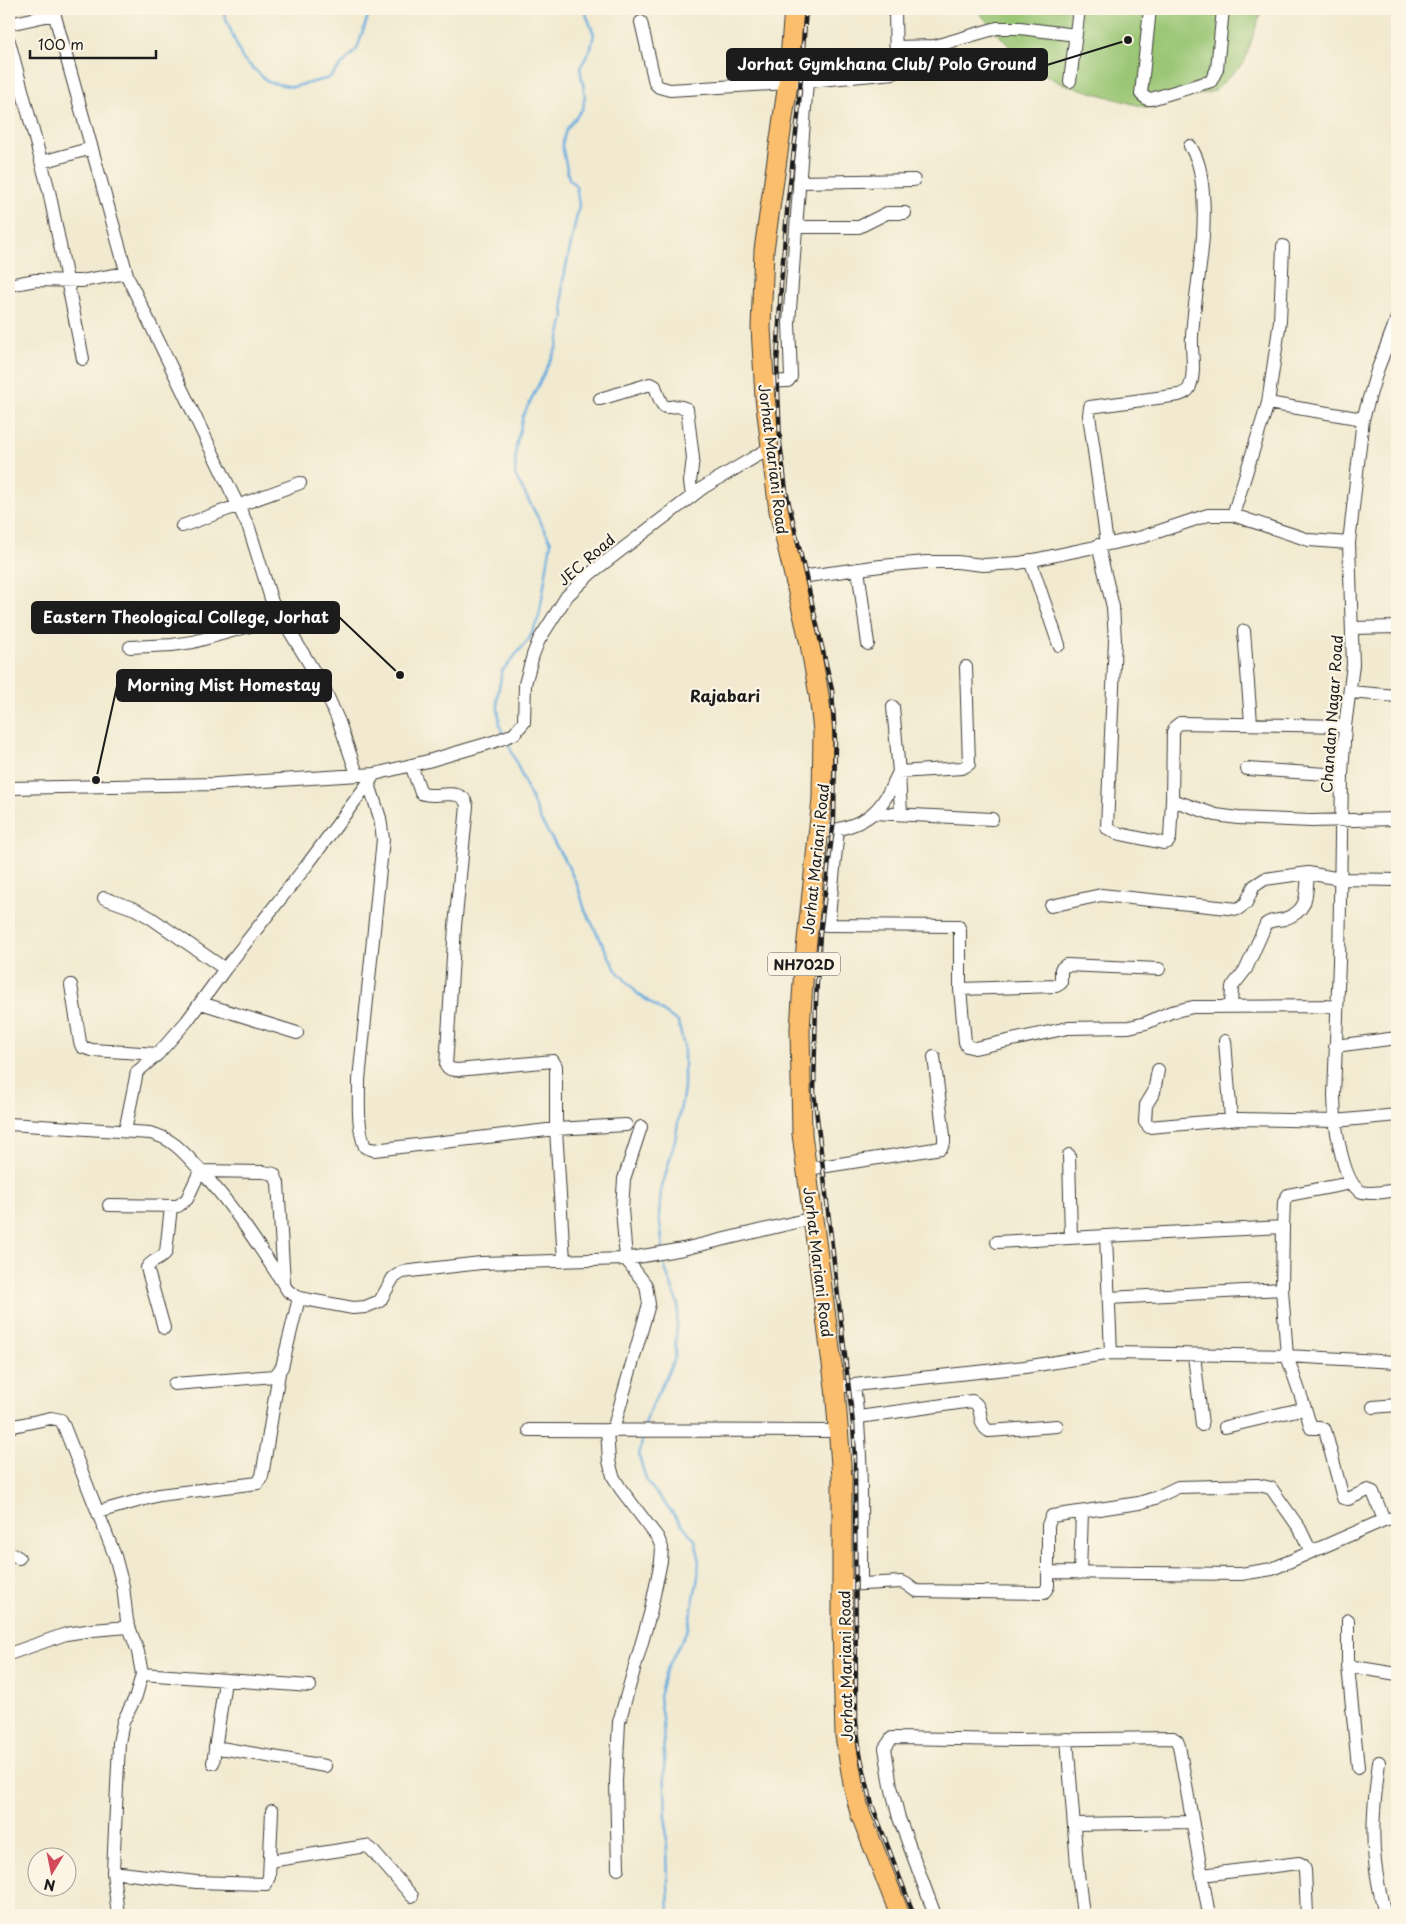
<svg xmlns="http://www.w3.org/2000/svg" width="1406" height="1924" font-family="'Playpen Sans',sans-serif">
<rect width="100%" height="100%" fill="#fcf5e5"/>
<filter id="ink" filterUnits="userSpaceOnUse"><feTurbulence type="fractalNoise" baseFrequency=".02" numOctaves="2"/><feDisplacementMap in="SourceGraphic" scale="10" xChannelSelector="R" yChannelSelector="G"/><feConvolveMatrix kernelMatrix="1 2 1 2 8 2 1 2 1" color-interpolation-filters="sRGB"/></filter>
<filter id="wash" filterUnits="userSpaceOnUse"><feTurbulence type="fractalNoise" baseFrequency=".0096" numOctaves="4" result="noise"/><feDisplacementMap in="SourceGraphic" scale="20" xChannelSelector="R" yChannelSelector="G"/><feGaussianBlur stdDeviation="1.12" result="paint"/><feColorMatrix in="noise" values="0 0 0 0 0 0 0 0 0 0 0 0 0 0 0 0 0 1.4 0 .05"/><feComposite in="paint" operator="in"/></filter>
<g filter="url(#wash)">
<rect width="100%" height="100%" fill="#f1ead0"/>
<path fill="#9ac674" stroke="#5b7148" d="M976,9H1262L1244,63L1214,91L1147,108L1060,83L1024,63Z"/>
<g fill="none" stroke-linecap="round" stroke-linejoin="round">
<path stroke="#69adde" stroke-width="2.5" d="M222,9L242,58L268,82L293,87L329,78L357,49L369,13L372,9
M503,734L500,726L497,699L502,671L529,639L539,617L551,542L515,475L516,447L523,416L557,347L564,317L562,286L579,205L576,186L569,179L562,145L566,130L583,108L585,95L580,68L591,48L594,34L584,9
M507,741L541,821L567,864L578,887L585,910L616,970L638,994L678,1022L684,1046V1089L675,1140L661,1191L659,1214L663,1249
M645,1425L648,1414L675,1358L678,1304L665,1268L664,1257
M643,1436L639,1456L647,1482L695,1540L699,1557L698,1577L688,1628L665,1673L659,1697L663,1724L669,1915"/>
</g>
</g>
<g filter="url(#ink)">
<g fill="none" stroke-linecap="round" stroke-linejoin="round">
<defs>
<path id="minor" d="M53,9L128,278L249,528L272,602L324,688L339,722L357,774
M1150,9L1141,94L1147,99H1151L1211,81L1217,69L1223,9
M641,22L655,83L659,87L670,90L788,83L894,73L896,68L895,9
M9,24L55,14
M9,41L49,191L83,359
M896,47L935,46L997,28H1020L1076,35
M1070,81L1079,9
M42,162L92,148
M799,182L914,180
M796,227H859L887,213H905
M9,285L36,280L81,281L126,273
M764,382L788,381L791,377L789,323L807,81
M600,399L650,384L655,386C666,422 666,399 687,409L693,458L690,482L692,496
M1268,403L1363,419
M1233,515L1268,403L1280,321L1283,246
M182,526L300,483
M1349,543L1363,419L1377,371L1397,318
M1107,544L1089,415L1090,407L1179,395C1184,393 1189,391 1190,386C1196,371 1191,352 1192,336C1195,288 1207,242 1203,193C1201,175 1200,161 1190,146
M1098,545L1113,607L1115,640L1107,828L1116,833L1163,843L1168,842L1170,838L1172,800
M1030,560L1059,645
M858,569L868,644
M793,578L881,566L926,562H957L983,565L1019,563L1142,537L1208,515H1233L1309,540L1349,543L1353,665L1345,726L1342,775L1339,962L1334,1095L1335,1121L1397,1115
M1353,628L1397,627
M1244,631L1251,723
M130,647L172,645L193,642L281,617
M1350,692L1397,696
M893,707L899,772L901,814
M1345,726L1180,723L1175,727L1173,732L1172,800L1216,815L1238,818L1311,821L1397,819
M411,765L421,793C435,800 463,785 467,806L455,926L446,1066L450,1069L457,1070L553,1061L556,1066V1129L564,1261
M1247,769L1342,775
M369,784L380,818L383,839L359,1080C359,1101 357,1127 365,1147L374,1150L556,1129L626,1125
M9,788L216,784L375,774L428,761L493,742L514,734L524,722L525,684L533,655L539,640L567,596L591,573L704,487L770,448
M873,813L992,819
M819,832C836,831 861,825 874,812C885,802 892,786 899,772L962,768L969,764L966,667
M104,898L135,909L151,918L225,969
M1051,906L1101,895L1238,909L1246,903L1254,886L1265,879L1308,873L1340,879L1397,880
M808,924L828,925L958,926L960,930V989L1056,986L1061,983V969L1066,965L1159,969
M828,925L838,830
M71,985L80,1042L82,1047L92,1050L158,1054
M960,989L965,1042L967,1046L975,1048L1068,1028L1129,1027L1146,1023L1171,1012L1193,1007L1336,1006
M201,1003L297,1033
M1231,1007L1232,987L1246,969L1266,924C1272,919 1277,921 1284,919C1309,911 1306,895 1308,873
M1225,1041L1231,1119
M1335,1046L1397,1038
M1158,1070L1154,1092L1146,1105L1145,1122L1149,1127L1240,1119L1335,1121C1338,1139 1344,1185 1362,1192C1373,1195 1387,1191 1397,1190
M9,1124L150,1133C173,1138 185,1154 201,1171C235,1208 261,1249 288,1291L299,1298L353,1308L365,1307L380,1301L393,1278L402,1272L481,1263L626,1259L683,1249L813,1218
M125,1131L137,1072L158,1054L187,1021L225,969L307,865L372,778
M1069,1155L1071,1238
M808,1169L941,1148L944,1143V1136L934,1057
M109,1205L178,1206L187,1199L200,1171L264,1172L274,1174L278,1183L284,1282
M1283,1227L1282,1289L1287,1356L1305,1408
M997,1242L1106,1236
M1109,1298L1282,1289
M164,1328L147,1268C151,1260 161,1260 166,1252L171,1207
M1111,1353L1106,1236L1283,1227L1284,1202L1288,1195L1351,1183
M1194,1355L1202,1425
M174,1384L275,1376L282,1367L299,1298
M854,1385C863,1451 861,1517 861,1584
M835,1387L1025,1367L1111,1353L1287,1356L1397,1362
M1373,1407L1397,1405
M859,1417L972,1401C985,1407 976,1424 989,1431L1057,1426
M9,1427L51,1418L61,1420L63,1424L115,1556L123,1586L127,1621L138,1652L142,1674L136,1696L123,1722L119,1743L113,1872L118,1915
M1225,1427L1305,1408L1311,1428H1320L1325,1430L1343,1498L1348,1499L1368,1490L1373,1492L1384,1520
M529,1430L839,1431
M607,1430L609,1461L613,1476L620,1488L658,1538L662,1548L661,1561L650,1614L619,1722L616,1781L618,1869
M613,1430L649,1304L646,1285L626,1259L622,1209L624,1179L641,1127
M98,1512L159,1495L258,1483L262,1476L279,1373
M9,1552L19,1558
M1048,1572L1241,1574L1272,1569L1311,1552
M1080,1573L1082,1512
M843,1585L901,1582C908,1583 910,1589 917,1591L1044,1593L1048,1586V1525L1052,1516L1139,1503L1155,1498L1178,1487L1258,1485L1271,1488L1300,1529L1311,1552L1384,1520L1397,1517
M1348,1620V1666L1358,1767
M9,1654L66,1634L93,1630L128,1627
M1348,1666L1397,1674
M142,1674L310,1686
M1067,1739L1077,1865L1083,1915
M215,1747L325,1766
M1379,1762C1375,1795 1371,1828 1375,1862C1377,1880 1381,1898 1385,1915
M213,1763L225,1681
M1074,1824L1192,1822
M270,1861L366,1846L371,1849L412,1896
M113,1872L196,1882L266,1884L269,1877L272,1811
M1202,1875L1299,1863L1303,1865L1305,1870L1307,1915
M935,1915L899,1818L891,1786L885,1748L892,1738L1016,1740L1173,1738L1177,1741L1179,1746L1209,1915"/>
<path id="highway" d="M794,9L788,83L764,250L761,327L765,398L779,511L810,644L819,695L823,731L822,799L804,968L800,1029L802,1134L835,1387L842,1478V1626L845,1736L853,1784L860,1813L900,1915"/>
</defs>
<use href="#minor" stroke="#3c3b37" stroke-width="14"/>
<use href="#highway" stroke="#3c3b37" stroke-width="21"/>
<use href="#minor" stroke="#fff" stroke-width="12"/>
<use href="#highway" stroke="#fabe6d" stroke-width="19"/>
<defs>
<path id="rail" d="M806,9L798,116L788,200L781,285L777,364L780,443L786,491L832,690L835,741L834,819L820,934L816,999L814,1092L853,1424L855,1456L856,1722L860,1754L872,1805L914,1915"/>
</defs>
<use href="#rail" stroke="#1c1c1c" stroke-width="4.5"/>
<use href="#rail" stroke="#fcf5e5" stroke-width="2.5" stroke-dasharray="8" stroke-linecap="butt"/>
</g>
</g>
<g text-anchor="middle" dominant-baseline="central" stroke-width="4.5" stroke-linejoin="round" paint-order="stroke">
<rect fill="#fcf5e5" stroke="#5f5d58" stroke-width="1" x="768" y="952.5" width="72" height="23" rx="4"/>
<g font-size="14" font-weight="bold" fill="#1c1c1c">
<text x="804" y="964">NH702D</text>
</g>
<g font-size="15" fill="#1c1c1c" stroke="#fcf5e5">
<text transform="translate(774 459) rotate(83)">Jorhat Mariani Road</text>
<text transform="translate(586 559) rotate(-41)">JEC Road</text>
<text transform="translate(1331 714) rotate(-86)">Chandan Nagar Road</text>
<text transform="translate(815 859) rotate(-84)">Jorhat Mariani Road</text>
<text transform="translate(819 1262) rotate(83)">Jorhat Mariani Road</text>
<text transform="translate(845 1666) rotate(-91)">Jorhat Mariani Road</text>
</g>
<g font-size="16" font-weight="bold" fill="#1c1c1c" stroke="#fcf5e5">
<text x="725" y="695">Rajabari</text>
</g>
</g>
<path fill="none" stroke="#1c1c1c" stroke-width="2" d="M1128 40L1047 65M400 675L339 617M96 780L117 686"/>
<g fill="#1c1c1c" stroke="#fcf5e5" stroke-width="2">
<circle cx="1128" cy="40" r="5"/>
<circle cx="400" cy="675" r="5"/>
<circle cx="96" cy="780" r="5"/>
</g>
<g fill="#1c1c1c" stroke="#1c1c1c" stroke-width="2">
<rect x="727" y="49" width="320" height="31" rx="5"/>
<rect x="32" y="602" width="307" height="31" rx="5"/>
<rect x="117" y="670" width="214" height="31" rx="5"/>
</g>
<g font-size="16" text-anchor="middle" font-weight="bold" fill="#fff">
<text x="887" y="70">Jorhat Gymkhana Club/ Polo Ground</text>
<text x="186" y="623">Eastern Theological College, Jorhat</text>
<text x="224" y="691">Morning Mist Homestay</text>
</g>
<rect width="1406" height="1924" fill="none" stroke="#fcf5e5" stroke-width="30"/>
<g transform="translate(52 1872) rotate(190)"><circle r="24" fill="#fcf5e5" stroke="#a29e95"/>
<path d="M0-4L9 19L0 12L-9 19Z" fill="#d1495b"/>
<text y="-8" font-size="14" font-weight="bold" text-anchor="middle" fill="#1c1c1c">N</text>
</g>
<path d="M30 50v8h126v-8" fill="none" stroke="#1c1c1c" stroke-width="2.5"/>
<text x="38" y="50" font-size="15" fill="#1c1c1c" stroke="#fcf5e5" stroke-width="4" paint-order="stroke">100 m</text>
</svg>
